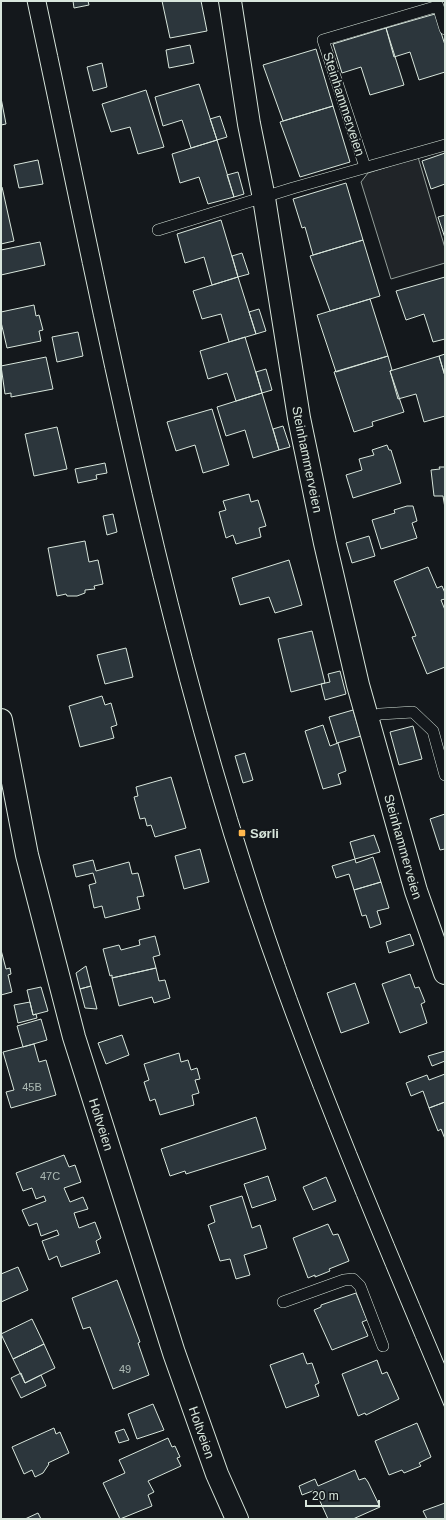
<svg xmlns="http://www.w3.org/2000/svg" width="446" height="1520" font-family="Helvetica,sans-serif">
<rect width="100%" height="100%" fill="#14181c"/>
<path fill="#202428" stroke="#939e99" d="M418,157L445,248V263L391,279L361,182L368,173Z"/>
<path fill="#2c363c" stroke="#d8e6dc" d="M73,1H88L89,5L74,8Z
M162,1H201L207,31L170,38Z
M435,14L445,45V72L419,80L410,52L394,57L386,28Z
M386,28L404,85L370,95L361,67L342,73L333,44Z
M190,45L194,63L169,68L166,50Z
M316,49L333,106L283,121L263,65Z
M102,63L107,87L93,91L87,67Z
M199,84L217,140L191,148L182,120L163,126L155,97Z
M146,90L164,147L138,154L130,127L111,132L102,104Z
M1,98L6,124L1,125Z
M333,106L350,162L300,177L280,122Z
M220,116L227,137L217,140L210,119Z
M217,140L234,197L208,204L199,177L180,183L172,154Z
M445,153V184L431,189L422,161Z
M38,160L43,184L19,188L14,165Z
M238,172L244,194L234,197L227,175Z
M346,183L363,240L313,255L305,227L302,228L293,199Z
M1,187H2L14,241L1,244Z
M445,215V238L438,217Z
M221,220L238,277L212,285L204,257L185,263L177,234Z
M363,240L380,296L330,311L310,256Z
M40,242L45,265L1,275V250Z
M242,253L249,274L238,277L232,256Z
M238,277L256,334L229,342L221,314L202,319L193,291Z
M445,277V339L433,342L424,314L406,320L396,291Z
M370,299L388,356L336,372L317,315Z
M34,305L36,316L39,315L43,330L39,331L41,341L7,348L1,322V312Z
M259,309L266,331L256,334L249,312Z
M78,332L83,356L57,362L52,337Z
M245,337L262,393L236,401L227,373L208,379L200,351Z
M445,354V376L439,356Z
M388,356L392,370L390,371L404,412L372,422L373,426L354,432L334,372Z
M439,356L445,376V416L424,422L416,394L398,399L390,371Z
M46,357L53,389L11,397V393L5,394L1,366Z
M266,369L272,390L262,393L256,372Z
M262,393L279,450L253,458L245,430L226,436L217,407Z
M212,409L229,465L203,473L195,445L176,451L167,422Z
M283,426L290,447L279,450L273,429Z
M57,427L67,469L34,476L25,434Z
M387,445L389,450H391L401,483L353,498L346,475L362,470L359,459L374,455L372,450Z
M105,463L107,473L96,475L97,479L78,483L75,469Z
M439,467H445V508L443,496H434L431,470L440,469Z
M249,494L251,502L258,500L266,526L259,528L261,537L236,544L233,535L226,538L219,512L226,510L223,501Z
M407,506H413L417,521L412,523L417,538L381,549L372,520L395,513L394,510Z
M113,514L117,532L107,535L103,516Z
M369,536L375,556L352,563L346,543Z
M85,541L89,562L98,560L103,584L94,586L95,589L85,590V593L77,596H67L66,594L57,596L48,548Z
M289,560L302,605L275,613L269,597L240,605L232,578Z
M428,567L437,588L442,586L445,593V599L441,600L445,610V667L427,674L412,637L416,636L394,581Z
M312,631L325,683L291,692L278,639Z
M126,648L133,677L105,684L97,655Z
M340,671L346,694L325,700L321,684L330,682L328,674Z
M102,696L105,705L111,703L117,725L111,727L114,738L80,747L69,706Z
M353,710L361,736L337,743L329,717Z
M323,725L330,746L338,743L346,771L338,774L341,784L323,789L305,731Z
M413,726L422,759L399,765L390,732Z
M245,753L253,780L243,783L235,756Z
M171,777L186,828L155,837L151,825L147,826L145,818L140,819L134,797L138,796L136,787Z
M445,814V849L440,850L430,819Z
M374,835L380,852L355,859L350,842Z
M200,849L209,882L184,889L175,856Z
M373,857L381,882L354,890L349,874L336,878L332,866L355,859L356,863Z
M93,860L96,871L129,862L132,874L138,873L144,896L137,897L140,909L105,918L102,906L94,908L89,885L96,883L93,873L76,877L73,865Z
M381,882L389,908L377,911L381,924L370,928L366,915L362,916L354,890Z
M410,934L414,945L389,953L386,942Z
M155,936L160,955L153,957L156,968L112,978V975L110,976L103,949L119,945L121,950L140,945L139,940Z
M1,950L6,969L10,968L11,974L8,975L12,992L1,995Z
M86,966L91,986L80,989L76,973Z
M156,968L159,981L165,980L170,998L154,1003L152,997L119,1006L112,978Z
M410,974L415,988L419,987L425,1002L421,1004L427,1023L400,1033L382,984Z
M355,983L369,1023L341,1033L327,993Z
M91,986L97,1009L85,1008L80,989Z
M41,987L48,1011L33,1015L27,990Z
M30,1002L33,1015L36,1014L37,1018L18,1023L14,1005Z
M41,1019L47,1040L23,1047L17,1026Z
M122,1035L129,1055L106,1064L98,1043Z
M34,1044L39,1062L46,1060L56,1095L11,1108L6,1092L14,1090L3,1052Z
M445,1051V1061L432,1066L428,1056Z
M179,1053L181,1062L188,1060L191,1070L197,1068L200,1079L195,1080L199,1093L192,1095L194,1105L160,1115L155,1099L150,1101L144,1082L149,1080L144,1064Z
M445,1074V1102L429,1108L423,1091L411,1096L406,1083L427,1075L429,1080Z
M445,1102V1139L441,1129L438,1131L429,1108Z
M256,1117L266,1149L186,1174L185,1171L170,1176L161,1149Z
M64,1155L69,1167L75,1165L81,1182L64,1188L70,1202L83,1197L88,1209L74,1213L79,1228L95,1222L101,1238L96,1241L100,1253L61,1267L57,1256L49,1260L42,1241L59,1235L57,1230L41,1236L37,1223L29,1226L22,1210L46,1201L44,1196L36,1199L32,1188L23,1191L16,1173Z
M268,1176L276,1200L252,1208L244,1184Z
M326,1177L336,1201L313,1210L303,1187Z
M242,1196L252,1228L260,1225L267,1248L244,1255L250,1275L236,1279L230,1259L220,1261L208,1225L215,1222L210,1206Z
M328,1224L333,1235L338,1234L349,1261L329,1269L330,1271L315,1277V1275L308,1278L293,1238Z
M18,1267L28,1290L1,1302V1274Z
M117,1280L140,1342L138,1343L149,1375L113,1389L90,1327L83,1329L72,1298Z
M356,1293L367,1320L362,1322L368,1336L332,1350L314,1310L321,1307V1305Z
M32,1319L44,1344L13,1359L1,1334Z
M44,1344L55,1368L25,1383L13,1359Z
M303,1353L307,1364L312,1363L319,1383L315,1385L319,1396L286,1408L270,1365Z
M377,1360L382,1374L387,1372L399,1399L366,1415L365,1413L358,1416L342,1374Z
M21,1373L25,1383L41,1375L46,1386L21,1398L11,1378Z
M153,1404L164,1430L137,1439L128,1414Z
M417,1423L431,1457L419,1463L421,1466L404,1473L402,1470L389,1475L375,1441Z
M54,1428L56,1434L60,1432L69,1453L48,1463L49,1464L43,1473L35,1477L32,1470L24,1474L12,1447Z
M124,1429L129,1440L119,1443L115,1432Z
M168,1438L172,1447L175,1446L180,1457L177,1458L181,1466L148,1481L154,1492L148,1495L152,1506L120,1519L103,1483L125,1473L119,1460Z
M355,1470L359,1480L365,1478L368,1482L380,1507L353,1519H328L315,1490L302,1495L299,1486L315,1479L318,1486Z
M445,1503V1519H427L423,1511Z
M38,1513L41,1519H25Z"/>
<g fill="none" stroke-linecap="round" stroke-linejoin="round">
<defs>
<path id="service" d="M365,167L323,40L438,6L445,29
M158,230L293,188L445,145
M368,718L380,714L413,712L433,731L445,775
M283,1302L344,1280L353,1279L360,1286L383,1346"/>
<g id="minor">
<path id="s1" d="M230,1L249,124L264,198L299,418L325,543L358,685L416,891L445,973"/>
<path id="s2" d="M1,720L27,855L74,1037L174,1353L217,1474L237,1519"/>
</g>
</defs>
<use href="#service" stroke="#d8e6dc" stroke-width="12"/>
<use href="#minor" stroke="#d8e6dc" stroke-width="24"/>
<use href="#service" stroke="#14181c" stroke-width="11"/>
<use href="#minor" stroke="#14181c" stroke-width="22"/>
<path stroke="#d8e6dc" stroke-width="1" d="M27,1C87,281 140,562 224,836C285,1031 366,1219 445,1408
M46,1C109,293 163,587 254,871C307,1040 377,1203 445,1365"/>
</g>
<rect fill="#ffb74d" stroke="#14181c" stroke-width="1.5" x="238" y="829" width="8" height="8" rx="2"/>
<g text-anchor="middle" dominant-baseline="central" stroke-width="3" stroke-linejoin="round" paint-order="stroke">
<g font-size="11" fill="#adbab4">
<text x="32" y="1087">45B</text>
<text x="50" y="1176">47C</text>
<text x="125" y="1369">49</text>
</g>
<g font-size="13" fill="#d8e6dc" stroke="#14181c">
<text transform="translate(344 104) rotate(72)">Steinhammerveien</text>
<text stroke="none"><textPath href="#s1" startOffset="465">Steinhammerveien</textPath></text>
<text stroke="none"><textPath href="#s1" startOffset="864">Steinhammerveien</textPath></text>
<text stroke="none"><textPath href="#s2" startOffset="417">Holtveien</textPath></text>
<text stroke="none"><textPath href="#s2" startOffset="741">Holtveien</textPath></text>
</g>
<g font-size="13" font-weight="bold" fill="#d8e6dc" stroke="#14181c" text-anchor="start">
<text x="250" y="833">Sørli</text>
</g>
</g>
<rect width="446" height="1520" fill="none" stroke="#d8e6dc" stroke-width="4"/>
<path d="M306 1500v6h73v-6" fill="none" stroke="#d8e6dc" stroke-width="2"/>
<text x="312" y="1500" font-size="12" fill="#d8e6dc" stroke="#14181c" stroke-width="3" paint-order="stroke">20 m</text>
</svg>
